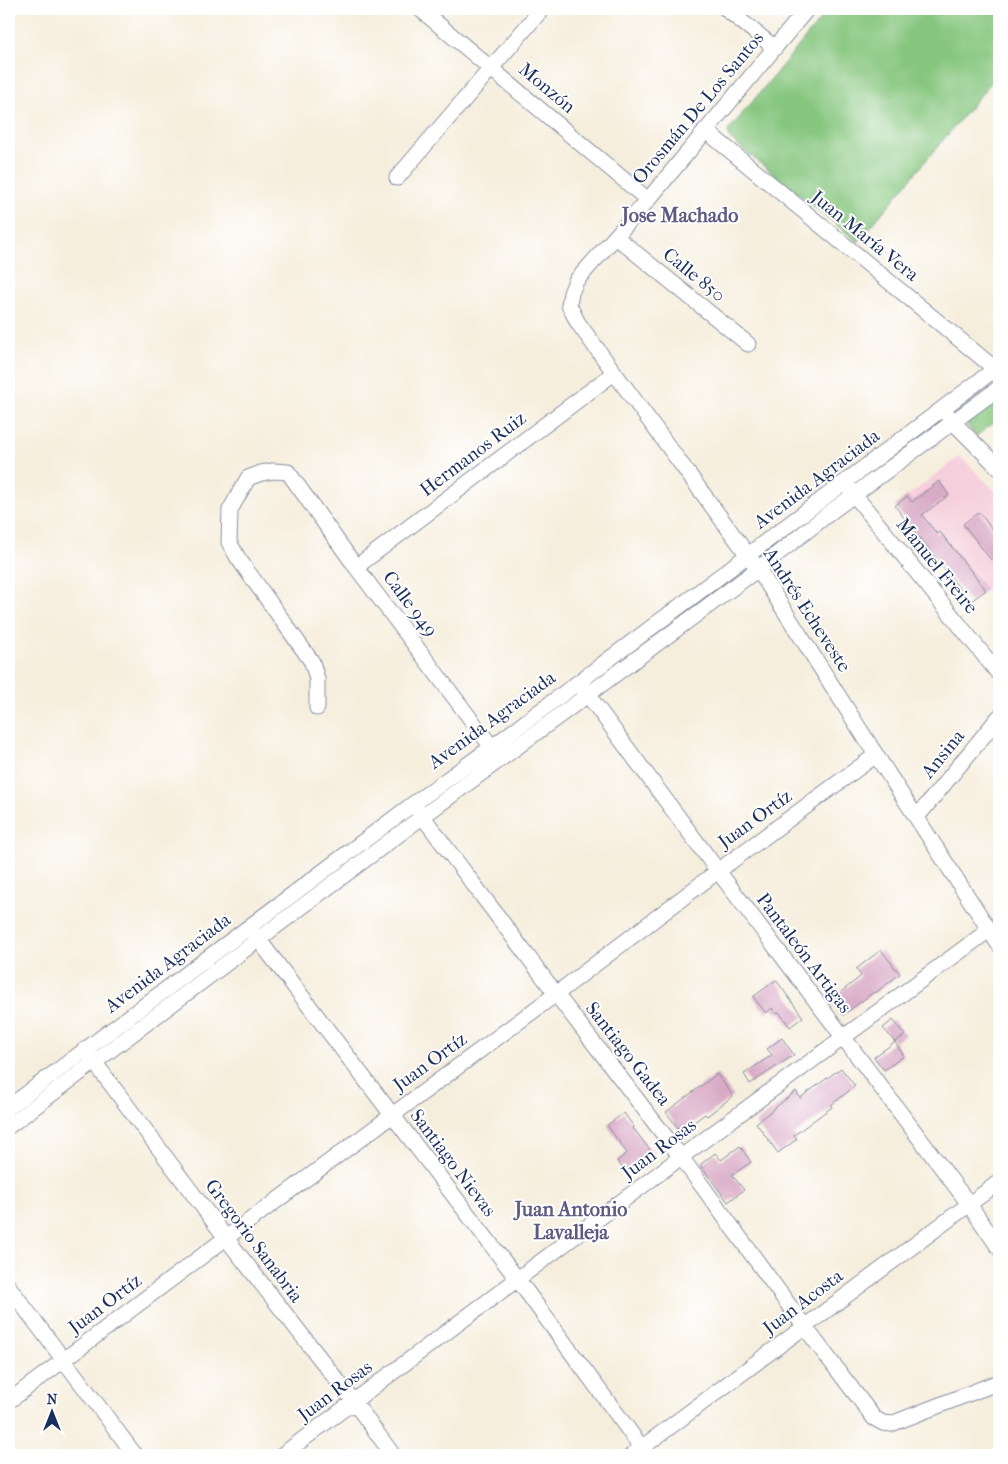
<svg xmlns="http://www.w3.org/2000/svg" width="1008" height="1464" font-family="'IM FELL French Canon',serif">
<rect width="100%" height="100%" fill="#fff"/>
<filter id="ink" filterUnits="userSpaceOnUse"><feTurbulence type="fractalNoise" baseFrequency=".02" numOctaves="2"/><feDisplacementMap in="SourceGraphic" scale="10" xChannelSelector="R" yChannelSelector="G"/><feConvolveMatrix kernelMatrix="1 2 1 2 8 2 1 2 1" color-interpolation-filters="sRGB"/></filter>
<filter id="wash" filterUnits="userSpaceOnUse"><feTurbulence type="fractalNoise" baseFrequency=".0096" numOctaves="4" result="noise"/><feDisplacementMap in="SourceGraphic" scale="20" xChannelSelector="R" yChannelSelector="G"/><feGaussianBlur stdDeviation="1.12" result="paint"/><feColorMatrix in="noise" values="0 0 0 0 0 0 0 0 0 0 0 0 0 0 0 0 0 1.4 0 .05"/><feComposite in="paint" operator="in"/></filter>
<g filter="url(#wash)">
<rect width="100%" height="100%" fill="#f6eedd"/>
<path fill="#f5cfdc" d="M960,456L999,495V554L992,560L999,566V579L970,602L895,506Z"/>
<path fill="#86c67e" stroke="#507a6e" d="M829,9H999V73L858,242L729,138L728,131Z
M999,396V419L976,436L967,426L969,420Z"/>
<g id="blocks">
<path fill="#d9aac6" d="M939,481L949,495L922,515L937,534L940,532L986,590L970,602L895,506L907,496L912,502Z
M979,512L999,538V554L991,560L963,524Z
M881,950L900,974L875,993L874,992L843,1015L831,1000L861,976L856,969Z
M776,980L803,1017L790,1027L779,1012L776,1014L772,1008L766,1013L753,997Z
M893,1020L905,1035L895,1042L883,1028Z
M782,1038L794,1055L750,1084L744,1074L772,1055L767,1049Z
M895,1042L904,1056L884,1070L874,1057Z
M841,1068L855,1086L831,1105L832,1107L794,1135L797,1139L778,1153L756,1123L796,1091L800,1098Z
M717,1074L733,1096L707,1116L705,1114L681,1132L666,1112Z
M624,1113L634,1127L633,1128L654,1155L628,1175L617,1161L627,1153L607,1125Z
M740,1146L751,1162L732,1175L744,1190L728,1202L700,1165L715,1153L721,1160Z"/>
</g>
</g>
<g filter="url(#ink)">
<use href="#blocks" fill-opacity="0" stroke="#888e9e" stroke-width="1"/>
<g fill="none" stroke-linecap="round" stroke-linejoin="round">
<defs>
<path id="minor" d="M420,9L648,200
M726,9L775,48
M807,9L648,200L576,281L571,293L569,305L578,323L758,569L876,755L999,945
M705,130L999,372
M397,178L542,9
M616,237L748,344
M947,414L953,422L999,468
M848,487L999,674
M356,567L614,373
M582,687L718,871L969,1204L999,1248
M317,708V679L312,662L238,558L229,542L230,510L248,478L261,473L273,471L288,472L356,567L497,754
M417,809L556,994L681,1157L804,1326L874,1418L883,1423L891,1424L999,1382
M917,817L999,717
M252,931L518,1280L647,1455
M89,1055L226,1238L354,1402L393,1455
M9,1107L413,804L492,747L748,555L999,366
M9,1126L422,817L758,569L832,511L999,388
M9,1287L135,1455
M9,1401L226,1238L556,994L718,871L876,755
M282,1455L681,1157L989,930
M632,1455L999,1182"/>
</defs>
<use href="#minor" stroke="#888e9e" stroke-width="17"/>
<use href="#minor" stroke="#fff" stroke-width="15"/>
</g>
</g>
<g text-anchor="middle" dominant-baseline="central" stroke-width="4" stroke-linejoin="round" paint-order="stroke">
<g font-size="19" fill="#1b2f5e" stroke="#fff">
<text transform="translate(547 88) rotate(40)">Monzón</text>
<text transform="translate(698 108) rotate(-50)">Orosmán De Los Santos</text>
<text transform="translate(865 236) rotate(39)">Juan María Vera</text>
<text transform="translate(694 275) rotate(39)">Calle 850</text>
<text transform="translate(473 454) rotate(-37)">Hermanos Ruiz</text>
<text transform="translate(817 479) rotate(-37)">Avenida Agraciada</text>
<text transform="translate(937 566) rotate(51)">Manuel Freire</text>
<text transform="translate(410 604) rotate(53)">Calle 949</text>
<text transform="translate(807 610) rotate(57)">Andrés Echeveste</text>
<text transform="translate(492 720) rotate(-36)">Avenida Agraciada</text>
<text transform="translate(943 754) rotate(-51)">Ansina</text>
<text transform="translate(755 819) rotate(-36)">Juan Ortíz</text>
<text transform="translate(804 953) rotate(53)">Pantaleón Artigas</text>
<text transform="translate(168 963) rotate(-37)">Avenida Agraciada</text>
<text transform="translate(628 1054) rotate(52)">Santiago Gadea</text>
<text transform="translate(430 1062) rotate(-36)">Juan Ortíz</text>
<text transform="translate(659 1149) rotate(-37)">Juan Rosas</text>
<text transform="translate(453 1163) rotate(53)">Santiago Nievas</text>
<text transform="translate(254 1241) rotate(53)">Gregorio Sanabria</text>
<text transform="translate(803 1302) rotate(-37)">Juan Acosta</text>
<text transform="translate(105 1304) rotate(-37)">Juan Ortíz</text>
<text transform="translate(335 1391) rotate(-37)">Juan Rosas</text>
</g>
<g font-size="20" font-weight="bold" fill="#5e5a82" stroke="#fff">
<text x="680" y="215">Jose Machado</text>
<text x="571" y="1209">Juan Antonio<tspan x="571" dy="23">Lavalleja</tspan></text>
</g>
</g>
<rect width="1008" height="1464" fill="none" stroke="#fff" stroke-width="30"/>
<g transform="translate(52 1412)" stroke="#ffffff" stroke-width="4" paint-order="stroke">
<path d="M0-4L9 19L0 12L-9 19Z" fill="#1b2f5e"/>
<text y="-8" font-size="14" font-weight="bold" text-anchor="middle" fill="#1b2f5e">N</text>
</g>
</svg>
